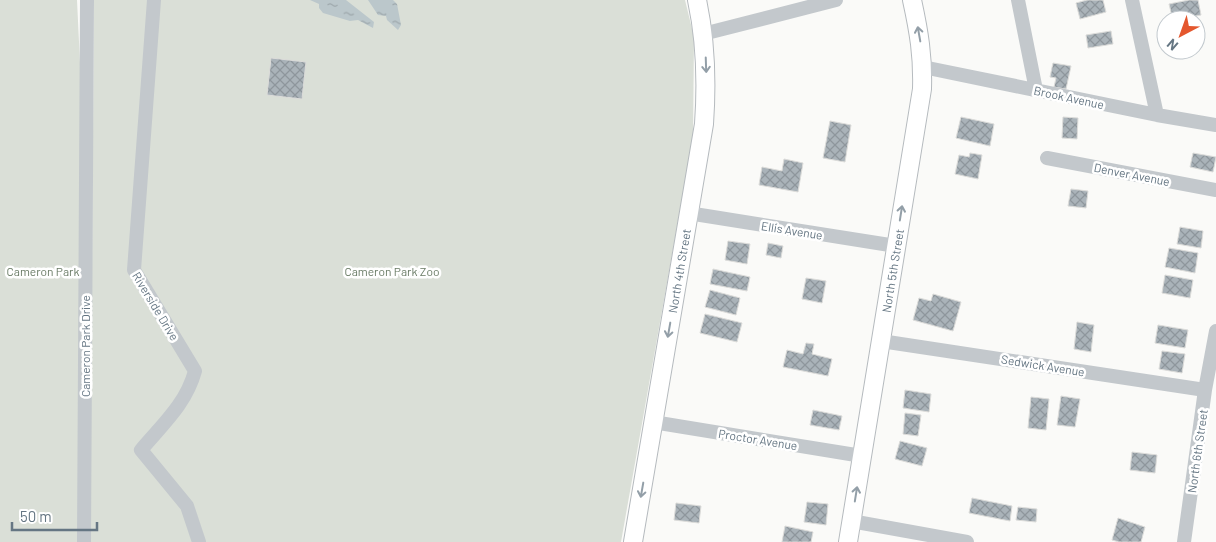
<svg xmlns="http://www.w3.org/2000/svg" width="1216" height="542" font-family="Barlow,sans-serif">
<defs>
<pattern id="water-ripples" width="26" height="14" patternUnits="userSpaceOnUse" patternTransform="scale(1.25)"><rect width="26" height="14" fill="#bbc7cb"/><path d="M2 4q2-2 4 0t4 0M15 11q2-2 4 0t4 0" fill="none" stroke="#9ca6aa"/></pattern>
<pattern id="building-cross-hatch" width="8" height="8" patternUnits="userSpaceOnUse" patternTransform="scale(1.25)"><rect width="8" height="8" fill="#aab3b9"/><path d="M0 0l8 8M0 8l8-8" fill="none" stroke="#8e969c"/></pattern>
</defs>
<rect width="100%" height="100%" fill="#fafaf8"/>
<path fill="#dadfd7" d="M0,0H77L86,189L84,542H0Z
M94,0H685L694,37L693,136L621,542H90Z"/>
<path fill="url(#water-ripples)" d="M310,0H346L374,22L373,28L358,20L350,21L323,13L319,8V4Z
M368,0H393L397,4L401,25L398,30L387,20L386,16L378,15Z"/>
<path fill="url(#building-cross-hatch)" stroke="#dcdcda" d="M1087,0H1103L1106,12L1080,19L1076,3Z
M1189,0H1198L1201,15L1173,20L1169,4Z
M1111,31L1113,44L1088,48L1086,35Z
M271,58L306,62L302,99L267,95Z
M1053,63L1071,66L1066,89L1054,87L1056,78L1050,77Z
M961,117L994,124L990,146L956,138Z
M1063,117L1078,118L1077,139L1062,138Z
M830,121L851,125L845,162L823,158Z
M970,153L982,155L978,179L955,174L959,155L969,157Z
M1193,153L1216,157L1213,172L1190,167Z
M784,159L803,163L798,192L759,185L762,167L782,171Z
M1071,189L1088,191L1086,208L1068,206Z
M1180,227L1203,231L1201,248L1177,244Z
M728,241L750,244L747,264L725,260Z
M768,243L783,246L781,258L766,255Z
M1169,248L1198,253L1195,273L1165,267Z
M713,269L750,277L747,291L710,284Z
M1165,275L1193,280L1190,298L1162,293Z
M806,278L826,281L822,303L802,299Z
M710,290L740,298L736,315L705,307Z
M933,294L961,302L953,331L913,320L919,298L931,301Z
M705,314L742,323L737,342L700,333Z
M1077,322L1094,325L1091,352L1074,349Z
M1158,325L1188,330L1185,348L1155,343Z
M806,343L814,344L812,354L832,359L828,376L783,367L787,350L803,354Z
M1162,351L1185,354L1182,373L1159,369Z
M905,390L931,394L929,412L903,408Z
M1061,396L1080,399L1075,427L1057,425Z
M1031,397L1049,399L1046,430L1028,428Z
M813,410L842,416L839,430L810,425Z
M905,413L921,415L918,436L903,434Z
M900,441L927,448L922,466L895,459Z
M1132,452L1157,455L1155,473L1130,470Z
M972,498L1012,506L1010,521L969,513Z
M807,502L828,504L826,525L804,522Z
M676,503L701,506L699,523L674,520Z
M1018,507L1037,509L1036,522L1016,520Z
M1118,518L1145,527L1141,542H1119L1112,540Z
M785,526L813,532L811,542H782Z"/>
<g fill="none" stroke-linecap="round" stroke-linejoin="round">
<defs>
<g id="major">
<path id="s1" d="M633,542L704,124C707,82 706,42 697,0"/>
<path id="s2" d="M848,542L922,89C923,56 919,32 912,0"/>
</g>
</defs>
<use href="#major" stroke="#b5babe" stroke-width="20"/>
<path stroke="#c3c8cc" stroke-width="14" d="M154,0L134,270L195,371C186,404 163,424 141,450L187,506L199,542
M1018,0L1036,90
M1132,0L1157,115
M703,34L836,0
M923,67L1157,115L1216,125
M1047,158L1216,190
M688,213L896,246
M881,341L1205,390
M653,422L862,456
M851,521L967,542
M84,542L87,0
M1184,542L1205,390L1216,331"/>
<use href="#major" stroke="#fff" stroke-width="18"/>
</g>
<defs><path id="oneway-shaft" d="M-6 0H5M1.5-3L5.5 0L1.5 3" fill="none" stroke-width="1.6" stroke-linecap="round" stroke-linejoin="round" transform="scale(1.25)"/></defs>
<g stroke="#939fa8">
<use href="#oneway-shaft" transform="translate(919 34) rotate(-100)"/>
<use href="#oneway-shaft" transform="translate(706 65) rotate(88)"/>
<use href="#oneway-shaft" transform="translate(901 213) rotate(-81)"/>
<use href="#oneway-shaft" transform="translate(669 330) rotate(100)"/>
<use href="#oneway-shaft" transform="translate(642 490) rotate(100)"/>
<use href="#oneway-shaft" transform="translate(856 494) rotate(-81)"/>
</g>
<g text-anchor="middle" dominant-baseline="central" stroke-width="5" stroke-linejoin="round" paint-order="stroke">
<g font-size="12" fill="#657683" stroke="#fff">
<text transform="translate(1069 97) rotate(12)">Brook Avenue</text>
<text transform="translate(1132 174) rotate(11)">Denver Avenue</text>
<text transform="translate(792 230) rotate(9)">Ellis Avenue</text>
<text stroke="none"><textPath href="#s1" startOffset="275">North 4th Street</textPath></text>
<text stroke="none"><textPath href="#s2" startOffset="275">North 5th Street</textPath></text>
<text transform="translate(156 306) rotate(59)">Riverside Drive</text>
<text transform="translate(85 346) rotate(-90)">Cameron Park Drive</text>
<text transform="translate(1043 365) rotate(9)">Sedwick Avenue</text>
<text transform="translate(758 439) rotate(9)">Proctor Avenue</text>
<text transform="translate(1197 451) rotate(-82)">North 6th Street</text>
</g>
<g font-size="12" fill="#687a64" stroke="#fff">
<text x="43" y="271">Cameron Park</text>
<text x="392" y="271">Cameron Park Zoo</text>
</g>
</g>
<g transform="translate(1181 35) rotate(221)"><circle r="24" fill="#ffffff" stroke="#c1c8cd"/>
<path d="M0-4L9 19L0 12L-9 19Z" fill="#e4572e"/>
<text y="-8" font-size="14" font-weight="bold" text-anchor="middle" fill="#657683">N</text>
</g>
<path d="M12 522v8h85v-8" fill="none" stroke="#657683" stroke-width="2.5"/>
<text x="20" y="522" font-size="15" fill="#657683" stroke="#ffffff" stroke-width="4" paint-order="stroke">50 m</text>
</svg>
